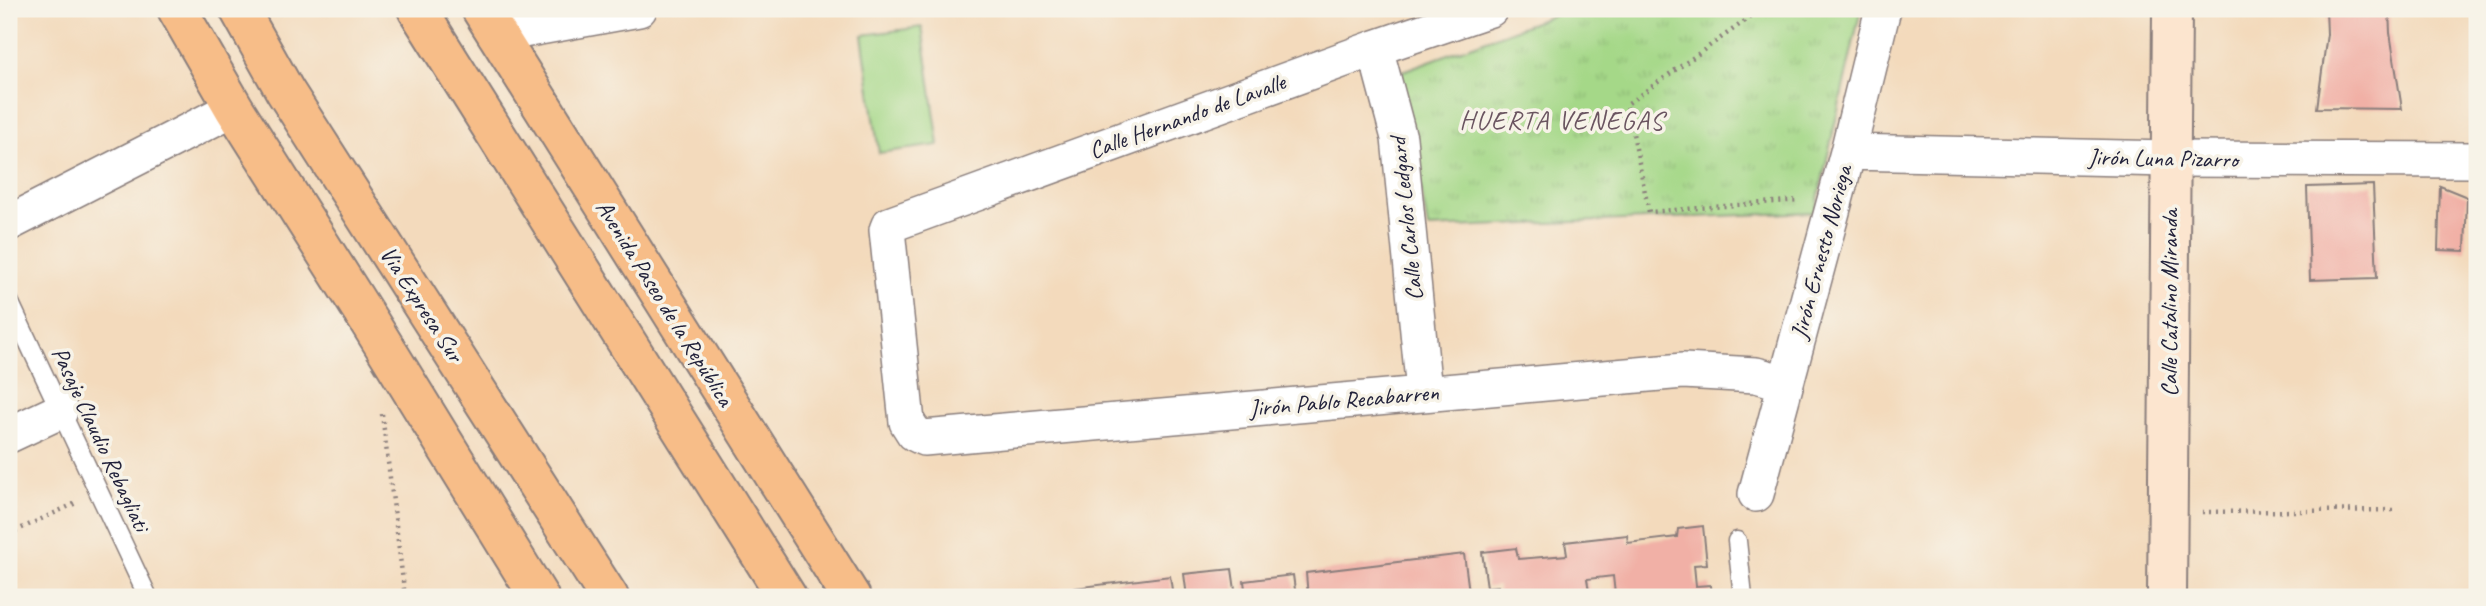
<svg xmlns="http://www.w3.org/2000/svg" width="2486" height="606" font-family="Caveat,sans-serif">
<defs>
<pattern id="park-tufts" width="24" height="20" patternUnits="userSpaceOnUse" patternTransform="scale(1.75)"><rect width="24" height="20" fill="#a5d888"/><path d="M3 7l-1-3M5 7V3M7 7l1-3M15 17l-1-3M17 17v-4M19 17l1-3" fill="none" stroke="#8eb976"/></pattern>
</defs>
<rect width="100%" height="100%" fill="#f7f3e8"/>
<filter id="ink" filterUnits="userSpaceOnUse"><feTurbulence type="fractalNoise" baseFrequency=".0143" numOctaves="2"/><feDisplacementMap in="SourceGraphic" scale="14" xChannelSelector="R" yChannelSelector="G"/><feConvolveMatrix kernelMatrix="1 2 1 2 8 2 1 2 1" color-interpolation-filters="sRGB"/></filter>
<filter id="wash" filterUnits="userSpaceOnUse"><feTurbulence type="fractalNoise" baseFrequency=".00686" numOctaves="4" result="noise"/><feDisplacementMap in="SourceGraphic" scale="28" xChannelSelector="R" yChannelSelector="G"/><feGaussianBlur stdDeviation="1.57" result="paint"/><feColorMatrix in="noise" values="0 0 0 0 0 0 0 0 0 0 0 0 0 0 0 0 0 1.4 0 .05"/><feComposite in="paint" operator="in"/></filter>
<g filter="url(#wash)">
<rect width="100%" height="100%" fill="#f3dabc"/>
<path fill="url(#park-tufts)" stroke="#647d62" stroke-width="2" d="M1570,9H1861L1815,212L1428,228L1400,72Z"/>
<path fill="#a5d888" stroke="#647d62" stroke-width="2" d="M922,27L939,145L879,153L862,35Z"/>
<g id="blocks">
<path fill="#f1b0a6" d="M2326,9H2389L2390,33L2402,109L2317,108L2327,34Z
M2373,185L2377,278L2310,280L2307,187Z
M2440,186L2467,197L2465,251L2438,250Z
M1703,526L1707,564L1694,565L1696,586L1710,585L1711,597H1607L1615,594L1613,576L1587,579L1590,597H1499L1498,586L1487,587L1482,552L1516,548L1518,559L1567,555L1565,542L1627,535L1628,543L1677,537L1678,529Z
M1464,554L1469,592L1455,594L1456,597H1308L1306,573Z
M1232,569L1236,597H1187L1184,574Z
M1293,575L1296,597H1246L1244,581Z
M1170,576L1173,597H1075L1074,588Z
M1061,589L1062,597H1012V595Z"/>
</g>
</g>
<g filter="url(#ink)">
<use href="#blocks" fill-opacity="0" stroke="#8a7e7c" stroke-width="2"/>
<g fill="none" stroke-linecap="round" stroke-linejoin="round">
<defs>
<path id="lane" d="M9,301L148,597
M1737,541L1743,597"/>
<path id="street" d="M1490,9L1375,48L889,225L887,230L907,422L914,433L924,438L1683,371L1756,375L1786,383
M496,35L639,9
M1375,48L1399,138L1424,392
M1848,152L2170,159L2477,160
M9,223L234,108
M9,435L60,411
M1756,494L1848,152L1883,9"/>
<path id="secondary" d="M2167,597L2172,9"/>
<path id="primary" d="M177,9L234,108L370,323L539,597
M481,9L851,597"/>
<path id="highway" d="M239,9L285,91L609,597
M417,9L787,597"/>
</defs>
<use href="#lane" stroke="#8a7e7c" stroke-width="21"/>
<use href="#street" stroke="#8a7e7c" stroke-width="38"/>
<use href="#secondary" stroke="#8a7e7c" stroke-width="42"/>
<use href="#primary" stroke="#8a7e7c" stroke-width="42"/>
<use href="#highway" stroke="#8a7e7c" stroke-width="42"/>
<path stroke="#8a7e7c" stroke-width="4.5" stroke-dasharray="2 5" stroke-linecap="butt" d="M1762,9L1627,104L1649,212L1800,200
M382,414L405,597
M2202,512L2397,510
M9,534L76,503"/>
<use href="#lane" stroke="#fff" stroke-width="18"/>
<use href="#street" stroke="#fff" stroke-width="35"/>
<use href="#secondary" stroke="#fce5cf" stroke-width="38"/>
<use href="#primary" stroke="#f7bd88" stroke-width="38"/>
<use href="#highway" stroke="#f7bd88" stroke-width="38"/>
</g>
</g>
<g text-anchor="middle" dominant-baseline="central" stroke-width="7" stroke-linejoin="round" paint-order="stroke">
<g font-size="24" fill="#22223b" stroke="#f7f3e8">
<text transform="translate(1187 116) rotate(-20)">Calle Hernando de Lavalle</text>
<text transform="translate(2163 158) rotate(1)">Jirón Luna Pizarro</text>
<text transform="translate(1406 219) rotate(-96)">Calle Carlos Ledgard</text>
<text transform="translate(1821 252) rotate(-75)">Jirón Ernesto Noriega</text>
<text transform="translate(665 303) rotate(58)">Avenida Paseo de la República</text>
<text transform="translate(2169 303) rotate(-90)">Calle Catalino Miranda</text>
<text transform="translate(422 304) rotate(57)">Via Expresa Sur</text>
<text transform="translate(1344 400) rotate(-5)">Jirón Pablo Recabarren</text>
<text transform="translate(101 439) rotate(65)">Pasaje Claudio Rebagliati</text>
</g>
<g font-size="26" letter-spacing="2" fill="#6a5460" stroke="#f7f3e8">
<text x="1562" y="120">HUERTA VENEGAS</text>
</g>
</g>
<rect width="2486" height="606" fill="none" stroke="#f7f3e8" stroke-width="35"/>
</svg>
